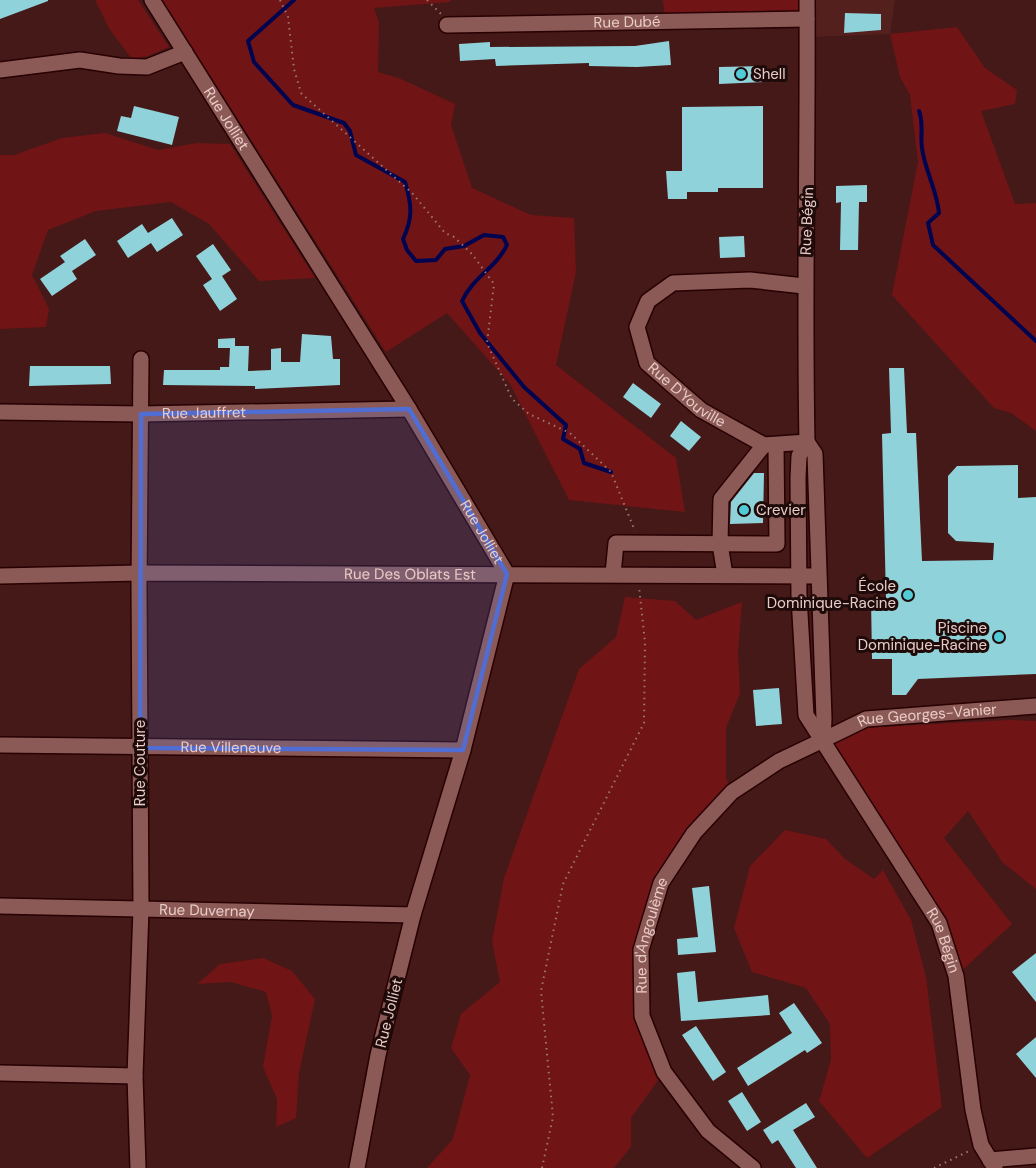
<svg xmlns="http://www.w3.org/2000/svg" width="1036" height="1168" font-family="'DM Sans',sans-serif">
<rect width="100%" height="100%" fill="#441917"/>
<path fill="#53201e" d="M807,0H895L890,34L808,37Z"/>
<path fill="#711416" d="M95,0H138L169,47L148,56L132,59L110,30Z
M162,0H451L450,2L374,8L379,23L378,72L401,79L455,104L451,125L472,188L531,215L574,218L576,272L556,365L676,458L685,512L569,500L510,384L447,313L386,352Z
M663,0H806L807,19L665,21Z
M957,27L985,68L1017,90L1015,104L981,111L1015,204L1036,203V431L1011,413L994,408L892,295L918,162L910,95L900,77L890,34Z
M105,133L158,150L197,143L230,144L315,278L259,281L209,224L171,202L96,211L48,230L32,275L49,309L46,327L0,329V155H14L62,138Z
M625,597L675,601L696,620L742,602L738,652L740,693L726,728V778L732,792L661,883L641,950L642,1016L664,1072L631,1118V1147L614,1168H427L453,1139L470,1075L451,1048L461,1014L500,982L492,941L504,878L579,669L616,637Z
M1008,720L1036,721V889L1003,863L968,811L944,838L1012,924L956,976L939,923L823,740L862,728Z
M785,830L826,839L845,859L874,879L883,870L911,920L926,977L942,1107L867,1158L819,1101L831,1060L830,1024L806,988L752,972L734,928L750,866Z
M263,958L292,971L315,999L299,1073L296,1118L276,1127L277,1099L263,1067L272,1016L266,992L231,982L197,984L220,964Z"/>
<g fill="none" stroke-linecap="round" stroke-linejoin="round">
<path stroke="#010550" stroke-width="4" d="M294,0L248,41L254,62L293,105L344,123L350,131L356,155L405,182C412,205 413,218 403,239L407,250L416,261L436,260L445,249L464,246L484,235L503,237L507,245C496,268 473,277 462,301L480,333L524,387L566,425L563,439L580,449L584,463L611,472
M919,111C924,124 920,135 922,148C925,171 937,190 939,213L928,223L933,245L1036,341"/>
</g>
<path fill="#90d2da" d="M0,0H48V1L0,19Z
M845,13L881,14V30L844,33Z
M669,41L671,65L637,67L589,66V63L496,66L495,59L460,61L459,44L490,42V47L635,46Z
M763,66L764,82L719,84V67Z
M134,106L179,117L172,145L117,131L121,116L131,118Z
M763,106V188H718V192H687V199H668L666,171H682V107Z
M867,185V202H859L858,250H840L841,202L836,203V186Z
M172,218L183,235L157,252L151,243L128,258L117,241L142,224L148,233Z
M744,236L745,257L720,258L719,237Z
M85,239L96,255L72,271L77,279L52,296L40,279L65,262L60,256Z
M213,244L231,270L222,276L237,299L220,311L203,285L212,279L196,256Z
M302,334L331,336L333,359H340V385L255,389V386L163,385L164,370H220V367H229L230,348H218V339L235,338V346H249L248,371L271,370V349L281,348V362H300Z
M30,366H110L111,384L29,386Z
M889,368H904L907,433H916L922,561L993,560L994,543L956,541L948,533V476L957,466L1018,465V498L1036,497V674L918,679L906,695H892V659H872L871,599H886L882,434L891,433Z
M633,383L661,404L651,418L623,397Z
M681,421L701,437L689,451L670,436Z
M754,473H764L763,523L730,524L731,502Z
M779,688L782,724L756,726L753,690Z
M709,886L716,952L678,955L677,939L698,937L692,888Z
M1036,953V1002L1012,972Z
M695,971L698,1002L768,995L770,1015L681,1021L677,973Z
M794,1003L822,1043L807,1053L805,1050L748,1086L737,1068L792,1033L779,1013Z
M696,1026L726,1072L713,1081L682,1035Z
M1036,1037V1078L1016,1054Z
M742,1092L761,1122L747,1131L728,1101Z
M806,1103L815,1117L793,1130L817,1168H796L778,1140L772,1144L763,1130Z"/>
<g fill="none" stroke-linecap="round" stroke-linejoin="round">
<defs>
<g id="minor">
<path id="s1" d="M152,0L409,409L507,574L463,750L413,915L378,1055L357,1168"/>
<path id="s2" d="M807,0C808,147 804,294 807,442L799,456L798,478L799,597L806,715L939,923L956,976L973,1110L981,1145L995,1168"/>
<path id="s3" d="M447,25L807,19"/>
<path d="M0,70L80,60L119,66L147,67L185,52"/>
<path id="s4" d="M804,286L750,280L673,283L648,301L637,327L647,363L701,410L764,445L807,442"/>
<path id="s5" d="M0,412L141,414L409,409"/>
<path d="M807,442L815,454L824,719L823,740"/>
<path d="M613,574L616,543L777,544L776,445"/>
<path d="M725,575L720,544L721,499L764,445"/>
<path id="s6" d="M0,576L139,573L818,576"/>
<path id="s7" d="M0,745L463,750"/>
<path id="s8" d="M0,906L413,915"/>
<path d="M0,1073L135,1076"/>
<path d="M990,1160L1036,1156"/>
<path d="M138,1168L135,1076L141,909L139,585L141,359"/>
<path id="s9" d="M753,1168L708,1131L664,1072L642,1016L641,950L661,883L694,833L732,792L779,761L823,740L866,719L1036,706"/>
</g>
</defs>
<use href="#minor" stroke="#280103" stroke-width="18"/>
<path stroke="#9c7875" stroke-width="2" stroke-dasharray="1.5 4.5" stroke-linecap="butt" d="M280,0L288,17L294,69L301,93L413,194L445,233L454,237L472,254L494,284L487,343L512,399L529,414L570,433L611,472L635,531
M427,0L442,15
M542,1168L553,1117L541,991L563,884L644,723L645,642L639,587
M934,1168L969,1151"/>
<use href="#minor" stroke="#8c5a56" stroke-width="15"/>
</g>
<path fill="#506dd4" fill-opacity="0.2" stroke="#506dd4" stroke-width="4.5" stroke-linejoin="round" d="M409,409L507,574L463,750L140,748L141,414Z"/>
<g fill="#52cbd8" stroke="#1e0b09" stroke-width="2">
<circle cx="741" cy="74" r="6"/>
<circle cx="744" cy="510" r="6"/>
<circle cx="908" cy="595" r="6"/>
<circle cx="999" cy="637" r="6"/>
</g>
<g text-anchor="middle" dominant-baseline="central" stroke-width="6" stroke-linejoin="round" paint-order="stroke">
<g font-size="15" fill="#e9cbc8" stroke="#1e0b09">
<text stroke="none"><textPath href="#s3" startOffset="180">Rue Dubé</textPath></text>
<text stroke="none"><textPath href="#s1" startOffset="140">Rue Jolliet</textPath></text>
<text transform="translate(807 221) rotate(-88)">Rue Bégin</text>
<text stroke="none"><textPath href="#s4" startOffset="279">Rue D'Youville</textPath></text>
<text stroke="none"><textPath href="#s5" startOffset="204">Rue Jauffret</textPath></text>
<text stroke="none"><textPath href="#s1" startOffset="626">Rue Jolliet</textPath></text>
<text stroke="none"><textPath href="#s6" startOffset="410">Rue Des Oblats Est</textPath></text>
<text stroke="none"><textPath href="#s9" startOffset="658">Rue Georges-Vanier</textPath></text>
<text stroke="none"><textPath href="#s7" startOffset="231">Rue Villeneuve</textPath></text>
<text transform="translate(140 763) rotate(-90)">Rue Couture</text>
<text stroke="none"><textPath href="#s8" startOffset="207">Rue Duvernay</textPath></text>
<text stroke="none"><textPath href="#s9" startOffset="274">Rue d'Angoulème</textPath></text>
<text stroke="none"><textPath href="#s2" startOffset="982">Rue Bégin</textPath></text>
<text transform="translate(389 1013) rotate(-76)">Rue Jolliet</text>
</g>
<g font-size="15" fill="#e9cbc8" stroke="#1e0b09" text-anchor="start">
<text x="753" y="74">Shell</text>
<text x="756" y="510">Crevier</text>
<text x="896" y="586" text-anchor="end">École<tspan x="896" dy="17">Dominique-Racine</tspan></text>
<text x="987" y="628" text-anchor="end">Piscine<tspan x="987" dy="17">Dominique-Racine</tspan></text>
</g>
</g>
</svg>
